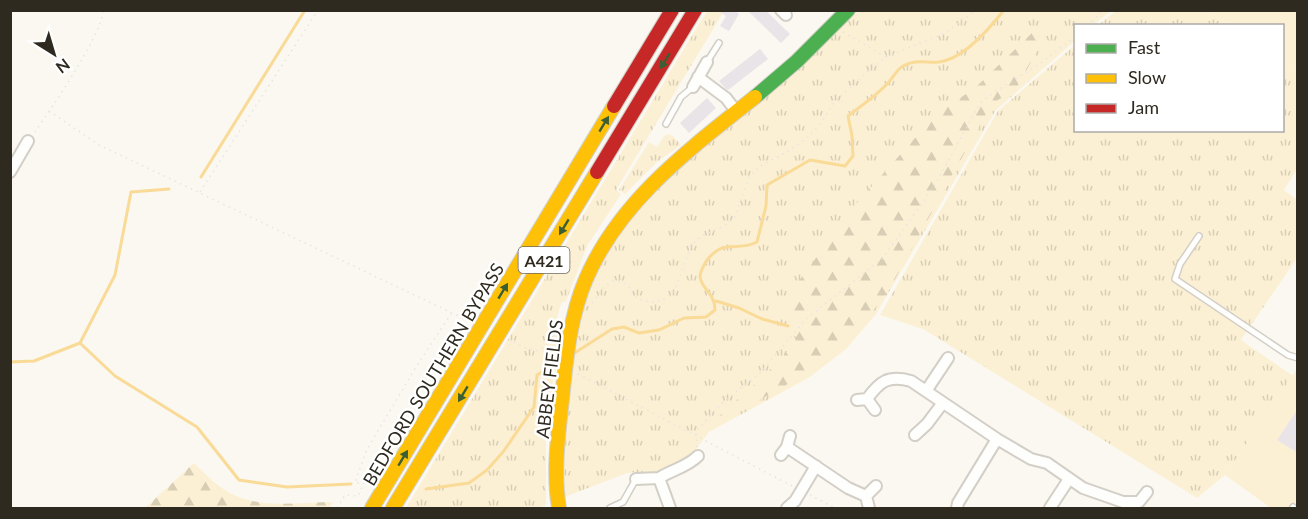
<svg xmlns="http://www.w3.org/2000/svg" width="1308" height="519" font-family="Lato,sans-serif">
<defs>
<pattern id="grass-tufts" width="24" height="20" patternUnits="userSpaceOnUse" patternTransform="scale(1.5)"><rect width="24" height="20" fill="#fcf0d4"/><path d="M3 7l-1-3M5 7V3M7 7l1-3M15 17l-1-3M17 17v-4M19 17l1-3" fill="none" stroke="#d8ceb6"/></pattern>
<pattern id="forest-firs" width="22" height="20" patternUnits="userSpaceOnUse" patternTransform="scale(1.5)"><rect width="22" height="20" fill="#fcf0d4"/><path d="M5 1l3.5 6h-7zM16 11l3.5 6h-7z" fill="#d8ceb6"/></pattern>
</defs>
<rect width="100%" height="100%" fill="#faf8f1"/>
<path fill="url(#grass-tufts)" d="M707,11H724L616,190L621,194L587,246L566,301L561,303L554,329L559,333L546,436V505L538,508H406Z
M853,11H1111L1093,25L1076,26L1075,41L996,110L876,314L846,349L810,377L709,432L687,461L668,466L657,475L640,472L627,473L562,498L567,391L585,302L603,253L638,203Z
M1116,11H1209L1231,25H1098Z
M1075,45L1076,130H1282L1283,60L1297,70V169L1284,190L1297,200V258L1241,340L1293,376L1225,475L1197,498L923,329L880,315L998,111Z
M668,134L673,136L681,145L657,162L625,194L619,190L649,142L657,147L664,136Z"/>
<path fill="url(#forest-firs)" d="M1049,29L1015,91L992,103L889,290L851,339L805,374L706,431L724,411L760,380L798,341L779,308L855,205L933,118L978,85L1032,33Z
M194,463C206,475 219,488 234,495C265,509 301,502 333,502L329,508H145Z"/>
<path fill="#fcf0d4" d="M1209,11H1297V70L1283,60L1282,26L1231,25Z
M1297,369V508H1271L1225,475Z"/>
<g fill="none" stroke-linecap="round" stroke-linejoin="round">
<path stroke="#f9da96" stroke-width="3" d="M201,177L305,10
M716,301L739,308L762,319L788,326
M80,343L115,275L131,192L169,189
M573,354L612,329L624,327L639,333L659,330L684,318L706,317L715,310C715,293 702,290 700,277C700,271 704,265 707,260C726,237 735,253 757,242L766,206L767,185L810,160L845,166L853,156L852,136L848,116C861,106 876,96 888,83C893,78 897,69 903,66C915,59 927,63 939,62C963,59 990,28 1004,10
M10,362L34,361L80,343L115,376L197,427L239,480L287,487L351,484
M426,489L469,483L487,470L503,452L534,407L537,375L562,360"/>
</g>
<path fill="#e8e4e8" d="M717,10H734L739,14L729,31L720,26L726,16Z
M747,10H765L790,34L781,43Z
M760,49L768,59L728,90L725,88L719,81Z
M707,98L716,108L689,133L680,123Z
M1298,409V453L1277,440Z"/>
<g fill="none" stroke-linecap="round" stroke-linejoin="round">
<defs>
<path id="lane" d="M707,62L719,43
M666,124L681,97L693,87
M1199,236L1180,264L1175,279L1288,355L1298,358
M1293,507L1294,508
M610,508L623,502L636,479"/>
<path id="street" d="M781,10L786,15
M698,77L726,98L736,111
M693,87L707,62
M10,172L28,141
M926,391L948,358
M867,399L875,410
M857,400L867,399C880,381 888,375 911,381L997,439L1031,459L1047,463L1083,488L1123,502H1139L1147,492
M915,435L927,424L942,404
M787,447L848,488L866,496
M781,455L787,447L790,436
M636,479L659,478
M670,508L659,478C672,470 687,467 698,456
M787,508L795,501L816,466
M869,508L866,496L876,486
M957,508L958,503L997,439
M1050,508L1069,479"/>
<path id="fast" d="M755,97L797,61L848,10"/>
<path id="slow" d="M372,508L614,106
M393,508L597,172
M559,508C553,472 558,436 562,399C566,359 570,316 586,279C620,200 690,149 755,97"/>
<path id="jam" d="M614,106L672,10
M597,172L695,10"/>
</defs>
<use href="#lane" stroke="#d3cfc7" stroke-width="8"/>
<use href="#street" stroke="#d3cfc7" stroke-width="14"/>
<use href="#fast" stroke="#d3cfc7" stroke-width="16"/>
<use href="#slow" stroke="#d3cfc7" stroke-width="16"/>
<use href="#jam" stroke="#d3cfc7" stroke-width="16"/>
<path stroke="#e6e5e3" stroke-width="1.5" stroke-dasharray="1.5 4.5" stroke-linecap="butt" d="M1088,26L1103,10
M843,32L886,57
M49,111L99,145L467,320
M35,132C54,104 97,43 104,10
M200,192L318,10
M592,303L605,286L613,281L621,282L629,287L634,296L644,301L656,302L666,298L674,292L691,246L700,237L724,226L735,217L749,177L760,166L787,152L808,137L821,123L834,102L872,68L886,57L945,33L976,10
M514,342L523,347L538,351L548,344L557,333
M578,374L792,486
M697,447L696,431L722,403L760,373L806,319L882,259L935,185L980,103L996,91L1041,63L1076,36
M810,495L835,508
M337,508L345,495L358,496L364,483H355L366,451L419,362L451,314"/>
<use href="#lane" stroke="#fefefd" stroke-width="5"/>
<use href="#street" stroke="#fefefd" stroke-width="10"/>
<use href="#fast" stroke="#4caf50" stroke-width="14"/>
<use href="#slow" stroke="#ffc107" stroke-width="14"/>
<use href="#jam" stroke="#c62828" stroke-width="14"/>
</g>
<defs><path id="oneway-solid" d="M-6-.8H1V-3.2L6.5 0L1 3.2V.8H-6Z" transform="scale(1.5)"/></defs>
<g fill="#3b5f33">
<use href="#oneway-solid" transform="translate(665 61) rotate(121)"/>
<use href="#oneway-solid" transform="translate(604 124) rotate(-59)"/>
<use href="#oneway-solid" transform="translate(564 227) rotate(121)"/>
<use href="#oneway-solid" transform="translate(503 291) rotate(-59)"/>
<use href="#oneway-solid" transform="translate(463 394) rotate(121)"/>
<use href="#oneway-solid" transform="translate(403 458) rotate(-59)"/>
</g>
<g text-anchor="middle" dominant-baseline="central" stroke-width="5" stroke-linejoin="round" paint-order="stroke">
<rect fill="#fff" stroke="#6d6a62" stroke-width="1.5" x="518.5" y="247" width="51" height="26" rx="4.5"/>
<g font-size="16" font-weight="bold" fill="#2f2a1f">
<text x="544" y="260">A421</text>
</g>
<g font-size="18" fill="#2f2a1f" stroke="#fff">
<text transform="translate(433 374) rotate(-59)">BEDFORD SOUTHERN BYPASS</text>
<text transform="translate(549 379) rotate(-83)">ABBEY FIELDS</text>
</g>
</g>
<rect width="1308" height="519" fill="none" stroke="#2f2a1f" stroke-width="24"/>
<rect x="1074" y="24" width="210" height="108" fill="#ffffff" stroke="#acaaa5" stroke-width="1.5"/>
<rect x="1086" y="44" width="30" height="9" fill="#4caf50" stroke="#acaaa5" stroke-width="1.5"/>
<text x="1128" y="54" font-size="18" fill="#2f2a1f">Fast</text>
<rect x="1086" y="74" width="30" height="9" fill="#ffc107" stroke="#acaaa5" stroke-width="1.5"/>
<text x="1128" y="84" font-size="18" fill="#2f2a1f">Slow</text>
<rect x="1086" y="104" width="30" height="9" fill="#c62828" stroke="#acaaa5" stroke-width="1.5"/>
<text x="1128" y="114" font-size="18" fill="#2f2a1f">Jam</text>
<g transform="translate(54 54) rotate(143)" stroke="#ffffff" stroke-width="4.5" paint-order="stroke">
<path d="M0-4.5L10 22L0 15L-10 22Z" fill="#2f2a1f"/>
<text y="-9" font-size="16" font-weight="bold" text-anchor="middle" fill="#2f2a1f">N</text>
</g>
</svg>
